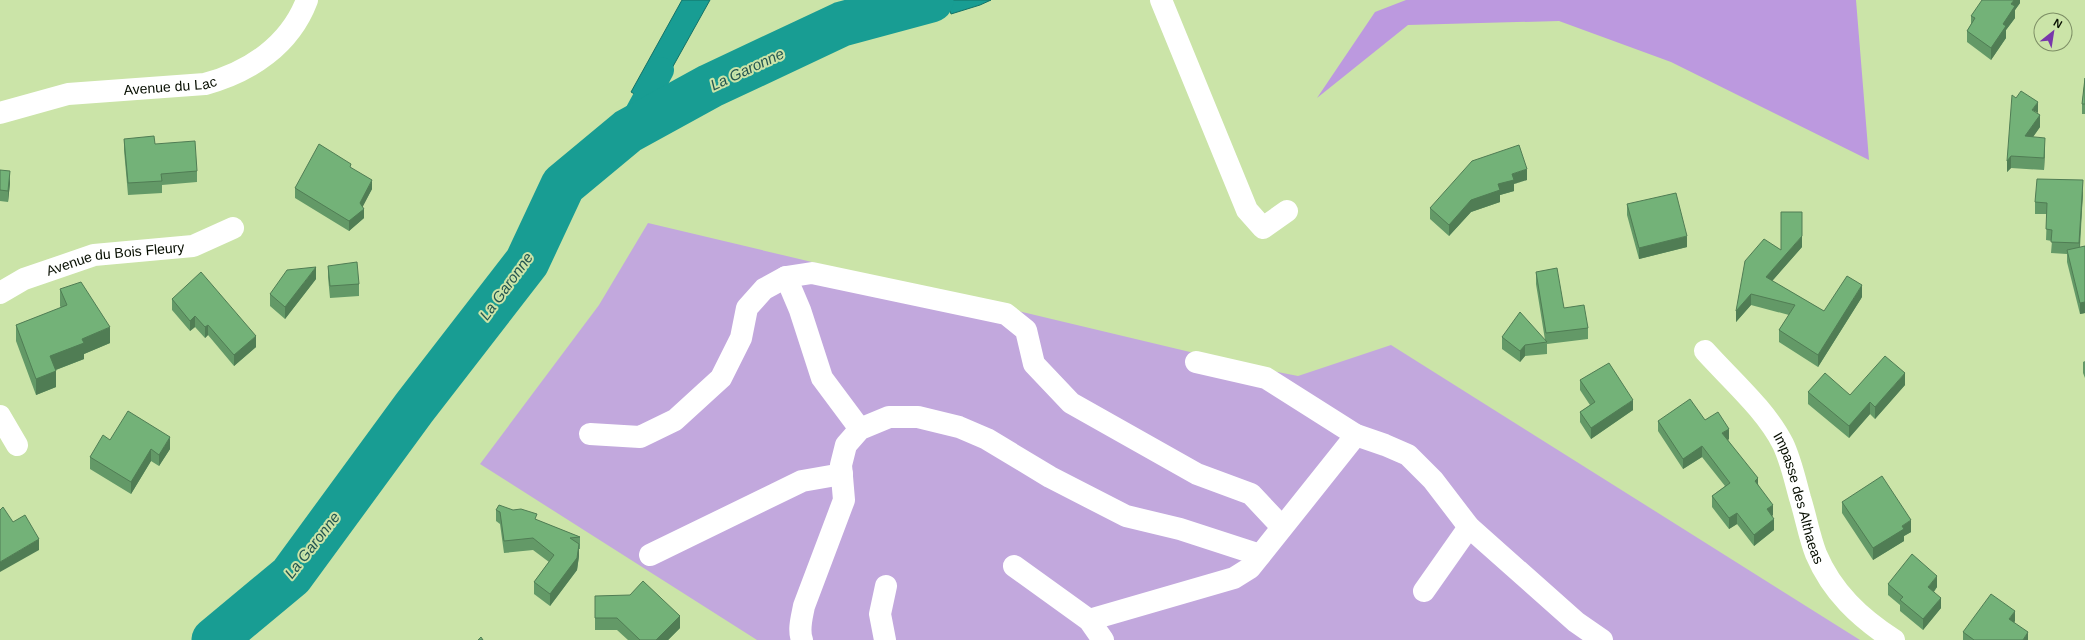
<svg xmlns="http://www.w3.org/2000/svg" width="2085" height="640" font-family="Arial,sans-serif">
<rect width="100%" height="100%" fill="#cbe4a8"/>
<path fill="#c2a8dd" d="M648,223L1253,367L1298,376L1391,345L1860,640H757L480,464L599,305Z"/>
<path fill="#bc99df" d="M1406,0H1856L1869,160L1671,62L1559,21L1408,25L1317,98L1375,12Z"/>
<path fill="#189d93" stroke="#137267" d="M682,0H710L652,104L631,92Z
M947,0H991L980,5L951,14Z"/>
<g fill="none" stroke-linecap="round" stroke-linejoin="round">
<path stroke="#189d93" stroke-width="26" d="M628,131L661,70"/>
<path stroke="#189d93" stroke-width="45" d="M214,640L291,576L414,408L527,262L563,185L628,131L710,86L842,24L931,0"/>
<g stroke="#fff" stroke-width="22">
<path d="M1161,0L1247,210L1263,228L1287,211"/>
<path id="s1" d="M0,113L68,94L205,84C250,72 290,45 307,0"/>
<path d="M786,277L800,310L822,378L860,429"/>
<path id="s2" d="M0,293L24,279L94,255L193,246L233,228"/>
<path id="s3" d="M1705,351C1730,379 1766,410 1783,444C1791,461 1795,480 1800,498C1806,517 1809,536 1816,554C1832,592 1860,618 1894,640"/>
<path d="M1196,362L1266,378L1356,435L1385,445L1408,455L1433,480L1469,527L1576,622L1602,640"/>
<path d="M0,416L17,445"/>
<path d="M590,434L640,437L675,420L721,378L741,338L747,308L764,289L786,277L812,273L1006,314L1026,330L1034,364L1071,403L1197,474L1251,494L1282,527"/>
<path d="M650,555L802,481L842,474"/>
<path d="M1014,566L1089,620L1103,640"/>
<path d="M1424,591L1469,527"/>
<path d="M1089,620L1234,578L1250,568L1356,435"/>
<path d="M802,640C798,629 802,617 804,606L844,500L841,465L846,445L860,429L889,417H918L959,427L987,439L1050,477L1126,516L1180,529L1260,555"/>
<path d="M885,640L880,614L886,586"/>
</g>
</g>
<path fill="#639967" d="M2020,0V3L2015,10V18L2006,30V38L1991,60L1967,42V31L1971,24V16Z
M2085,78V114H2082V104Z
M2038,113L2040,127L2033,137L2045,149L2044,170L2011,168L2007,172V161Z
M124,139L155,144L197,171V182L162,185V193L128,195L124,150Z
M351,168L372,189L362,207L364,218L349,231L295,198V188Z
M0,170L10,183L8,202L0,201Z
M1527,180L1514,184V191L1500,195V202L1471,212L1449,236L1430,219V208Z
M2083,192L2080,248L2085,246V313L2080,314L2067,262V254L2051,253L2052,241L2046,240L2047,214H2035V202Z
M1627,204L1687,247L1639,259L1627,215Z
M1802,247L1772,281L1824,311L1862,297L1818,367L1779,342V330L1789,315L1751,305L1736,322V311L1781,250Z
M328,266L359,284V296L330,298L328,277Z
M1536,272L1564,308L1588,328V339L1547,344V354L1525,356L1520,362L1502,349V337L1545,340L1536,284Z
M316,279L285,319L270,306V294Z
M60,289L110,343L84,354V359L56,370V387L36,395L16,341V325L61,308L60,306Z
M172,299L256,347L234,366L208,335L205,338L195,327L190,331L172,310Z
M2085,361V378L2083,373V362Z
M1580,380L1633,410L1591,439L1580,422V412L1590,405L1580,390Z
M1905,385L1875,419L1870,414L1849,438L1808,404V392L1850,395Z
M1705,420L1729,439L1728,440L1758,484L1773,515L1772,516L1774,530L1754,546L1737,524L1729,529L1712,507V496L1725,486L1702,457L1683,469L1658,431V421Z
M110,440L170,449L159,466L151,461L131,494L90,469V457Z
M1842,502L1911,532L1904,536V541L1873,560L1842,513Z
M496,510L537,520L580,537V549H579V556L577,570L550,606L534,594V582L549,562L533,550L504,553L500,524L496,521Z
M1888,584L1937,587L1934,592L1941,608L1923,630L1900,611V605L1888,595Z
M595,596L680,628L668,640H628L617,630H595Z
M2015,621L2014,623L2028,640H1963V632Z"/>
<path fill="#507d54" d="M2014,0H2020V3L2015,10V18L2006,30V38L1991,60V48L2003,24L2011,4Z
M2038,102V113L2032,110Z
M2040,115V127L2025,148V136Z
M2045,138V149L2044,170V158Z
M2011,156V168L2007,172V161Z
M1527,169V180L1514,184V191L1500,195V202L1471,212L1449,236V225L1471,200L1498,184L1512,174Z
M10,171V183L8,202V191Z
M372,180V189L360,212V203Z
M2083,180V192L2079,254V243Z
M364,209V218L349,231V221Z
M1687,236V247L1639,259V248Z
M1802,236V247L1766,288V277Z
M316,267V279L285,319V307Z
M1862,285V297L1818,367V355Z
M1751,294V305L1736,322V311Z
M2085,302V313L2080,314V303Z
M195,316V327L190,331V321Z
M208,325V335L205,338V327Z
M110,327V343L84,354V359L50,372V356L82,339Z
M256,336V347L234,366V355Z
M1525,345V356L1520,362V351Z
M56,371V387L36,395V379Z
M1905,373V385L1875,419V407Z
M1633,400V410L1591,439V428Z
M1870,402V414L1849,438V426Z
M1729,429V439L1722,444V433Z
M170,437V449L159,466V455Z
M1702,446V457L1683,469V459Z
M151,449V461L131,494V482Z
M1758,478V489L1755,481Z
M1773,505V515L1767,520V509Z
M1737,513V524L1729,529V518Z
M1774,519V530L1754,546V535Z
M1911,520V532L1904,536V541L1873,560V548L1902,526Z
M39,539V550L0,572V562Z
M579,544V556L577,570L550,606V594Z
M1937,576V587L1928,598V587Z
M1941,598V608L1923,630V619Z
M2015,611V621L2009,629V619Z
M680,616V628L668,640H656Z
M2028,632V640H2023Z"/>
<path fill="#73b278" stroke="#507d54" d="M1982,0H2014L2011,4L2015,6L2003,24L2006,26L1991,48L1967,31L1975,18L1971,16Z
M2085,78V104H2082Z
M2021,91L2038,102L2032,110L2040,115L2025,136L2045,138L2044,158L2011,156L2007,161L2012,95L2016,98Z
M154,136L155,144L195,141L197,171L161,174L162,181L128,183L124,139Z
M319,144L351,164L350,167L372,180L360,203L364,209L349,221L295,188Z
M1519,145L1527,169L1512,174L1514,180L1498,184L1500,190L1471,200L1449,225L1430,208L1472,161Z
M0,170L10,171L8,191L0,190Z
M2037,179L2083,180L2079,243L2051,242L2052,230L2046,229L2047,203L2035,202Z
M1676,193L1687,236L1639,248L1627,204Z
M1781,212H1802V236L1766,277L1824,311L1847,276L1862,285L1818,355L1779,330L1795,305L1751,294L1736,311L1745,261L1764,239L1781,250Z
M2085,246V302L2080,303L2067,250Z
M357,262L359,284L330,286L328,266Z
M316,267L285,307L270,294L287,270Z
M1557,268L1564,308L1584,305L1588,328L1546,333L1536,272Z
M201,272L256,336L234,355L208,325L205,327L195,316L190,321L172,299Z
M81,282L110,327L82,339L84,343L50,356L56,371L36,379L16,325L67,305L60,289Z
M1520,312L1547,342L1525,345L1520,351L1502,337Z
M1885,356L1905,373L1875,407L1870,402L1849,426L1808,392L1825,373L1850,395Z
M1609,363L1633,400L1591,428L1580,412L1595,402L1580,380Z
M1690,399L1705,420L1718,412L1729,429L1722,433L1758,478L1755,481L1773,505L1767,509L1774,519L1754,535L1737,513L1729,518L1712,496L1730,483L1702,446L1683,459L1658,421Z
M128,411L170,437L159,455L151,449L131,482L90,457L103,435L110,440Z
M1882,476L1911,520L1902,526L1904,529L1873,548L1842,502Z
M499,505L513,510L521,509L537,514L535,519L580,537L570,538L579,544L577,558L550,594L534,582L554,555L533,538L504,541L500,512L496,510Z
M3,507L13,522L25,515L39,539L0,562V510Z
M1912,554L1937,576L1928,587L1941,598L1923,619L1900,600L1903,597L1888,584Z
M643,581L680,616L656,640H640L617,618H595V596L630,595Z
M1991,594L2015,611L2009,619L2028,632L2023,640H1974L1963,632Z
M481,637L483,640H478Z"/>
<g text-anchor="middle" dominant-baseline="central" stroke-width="4" stroke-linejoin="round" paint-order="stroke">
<g font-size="14" fill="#070e00" stroke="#cbe4a8">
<text stroke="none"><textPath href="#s1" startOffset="173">Avenue du Lac</textPath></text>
<text stroke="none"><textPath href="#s2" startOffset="122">Avenue du Bois Fleury</textPath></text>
<text stroke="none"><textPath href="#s3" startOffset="178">Impasse des Althaeas</textPath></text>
</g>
<g font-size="15" font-style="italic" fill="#245651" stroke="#cbe4a8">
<text transform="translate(747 69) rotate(-25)">La Garonne</text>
<text transform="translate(506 286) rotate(-54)">La Garonne</text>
<text transform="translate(312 545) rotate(-52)">La Garonne</text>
</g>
</g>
<g transform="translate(2053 32) rotate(30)"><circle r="19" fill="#cbe4a8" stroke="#7d8e65"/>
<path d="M0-3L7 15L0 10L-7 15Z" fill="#7837ab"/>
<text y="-6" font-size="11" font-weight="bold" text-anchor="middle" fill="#070e00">N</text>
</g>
</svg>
